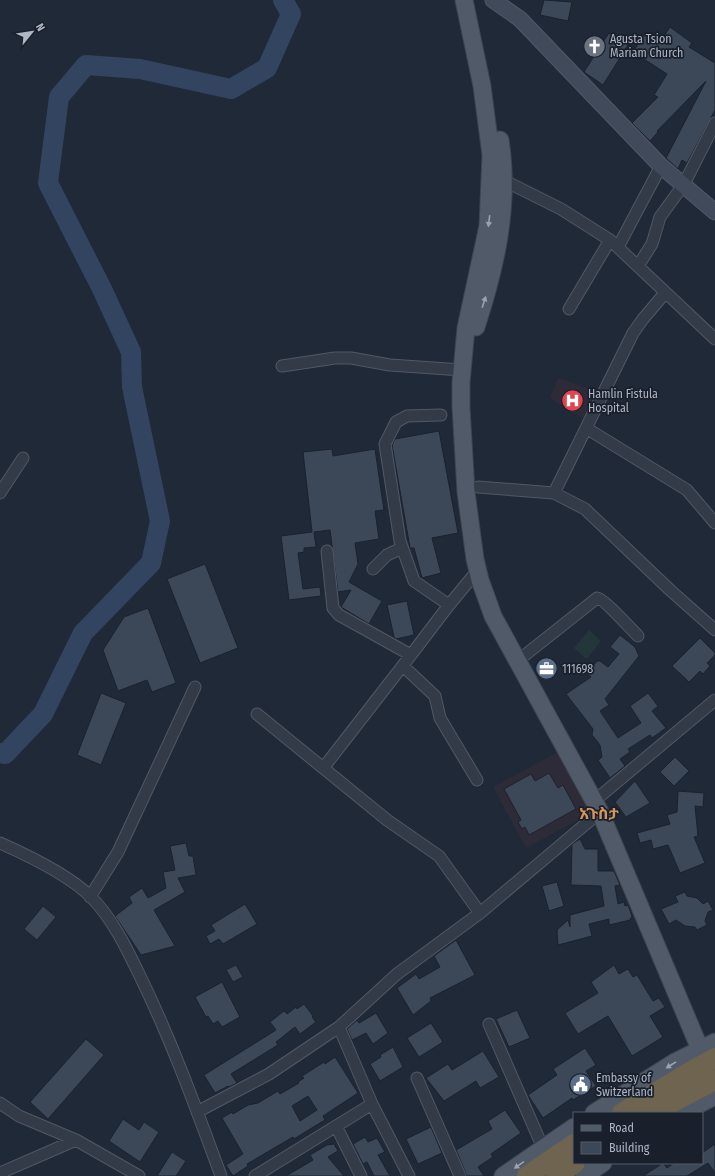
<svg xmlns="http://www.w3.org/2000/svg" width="715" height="1176" font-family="'Fira Sans Condensed','Noto Sans Ethiopic',sans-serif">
<rect width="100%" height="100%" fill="#202937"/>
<path fill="#2e2b39" d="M558,378L595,391L585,420L550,398Z
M560,751L593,812L526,848L493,787Z"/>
<path fill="#23373a" d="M589,630L601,641L587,659L574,648Z"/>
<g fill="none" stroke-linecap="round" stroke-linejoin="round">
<path stroke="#334460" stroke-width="20" d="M0,753L5,754L43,714L83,633L151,563L160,521L132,387L131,352L102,289L48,183L59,97L86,65L140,69L231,89L267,68L291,14L283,0"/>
</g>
<path fill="#3c4758" stroke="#1b222e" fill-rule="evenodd" d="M544,0L572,2L568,21L540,15Z
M670,27L692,43L689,47L715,63V110L687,163L682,160L678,169L666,158L706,81L657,131L658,132L650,141L632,123L658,97L654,95L667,74L633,52L646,32L660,42Z
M609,33L628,45L603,85L584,72Z
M439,431L458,533L432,538L441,573L422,578L414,548H410L392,445L395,439Z
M332,449L333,456L375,449L384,510L375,511L379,539L355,543L358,564L349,582L382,601L369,624L341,607L351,590L338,592L330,530L314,532L316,547L304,548V552L298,553L303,589L320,587L321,596L289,600L281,536L312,532L303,452Z
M205,564L238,648L200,663L167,579Z
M407,601L414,635L396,639L394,637L387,605Z
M148,608L176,683L152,692L147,680L118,691L103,650L124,617Z
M620,635L635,647L639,656L605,699L609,705L600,711L618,738L641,723L630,706L648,693L658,706L652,711L666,728L652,738L650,735L628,749L630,752L620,759L625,766L610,778L598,760L602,757L600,745L592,735L593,729L566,694L591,677L587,674L597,661H600L608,667L619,654L610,647Z
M700,638L715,653V655L707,663L710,666L703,674L700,671L689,682L672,666Z
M101,693L126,703L101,765L77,755Z
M675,757L689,771L674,786L660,772Z
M549,773L558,788L563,785L576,809L529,835L525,827L522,829L518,822L521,820L504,789L531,774L535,781Z
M635,781L650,803L626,817L615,802Z
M678,791L704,793L703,807L695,806L698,836L694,837L705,863L680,873L668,845L653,849L651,840L640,843L637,833L670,824L667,815L677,812Z
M580,839L585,849H598V871H614L620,885L615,886L618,904L624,902L625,906L628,905L632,916L630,920L609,925V919L589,924L592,936L558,945L557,930L568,920L570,927V915L604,906L601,886L571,885L572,844Z
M186,843L189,856H193L196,875L178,878L185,892L154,910L175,946L141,955L115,916L132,903L129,897L142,888L148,898L166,888L163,872L175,870L170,846Z
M557,882L564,906L549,911L542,886Z
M685,892L687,896L697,898L703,904L708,901L713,910L708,912L705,921L707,925L697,930L695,927L685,926L676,920L669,924L661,909L678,902L675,896Z
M245,904L257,924L223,944L219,939L210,944L206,936L215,931L211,925Z
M43,906L56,917L37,940L24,929Z
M456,940L475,975L430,998L431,1001L413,1015L397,988L416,974L419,979L440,967L434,956Z
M236,965L243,977L233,982L226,970Z
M614,965L619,974L628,969L633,977L637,975L653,1001L659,998L665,1007L650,1016L663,1037L632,1056L608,1016L578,1034L565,1013L598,993L591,982Z
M222,982L240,1017L222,1027L218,1021L213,1024L208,1016L206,1017L195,997Z
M304,1004L313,1016L312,1017L316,1022L300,1034L295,1027L276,1042L278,1045L231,1074L237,1083L229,1087L228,1086L215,1093L204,1075L276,1030L270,1022L284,1011L287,1014L296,1007L297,1009Z
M517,1010L530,1038L509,1047L496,1019Z
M376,1013L388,1033L373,1044L366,1033L352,1040L347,1029L357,1020L359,1023Z
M431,1023L443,1042L419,1057L407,1038Z
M86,1039L104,1055L48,1119L30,1102Z
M393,1047L403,1067L380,1081L370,1064L381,1057L380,1055Z
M585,1048L596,1065L586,1071L596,1086L573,1100L572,1098L543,1118L528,1095L557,1075L553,1069Z
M483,1051L499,1077L480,1088L476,1081L444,1101L426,1078L448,1064L452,1070Z
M335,1057L358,1093L323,1116L325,1120L315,1126L294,1139L293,1137L247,1164L248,1166L233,1176L226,1165L243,1154L222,1118L232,1112L233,1114L248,1105L258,1103L278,1091L280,1094L299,1083L298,1082L304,1078L302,1076L324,1062L325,1064ZM308,1096L317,1110L300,1121L292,1106Z
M505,1110L521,1133L491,1154L493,1157L478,1167L484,1176H467L456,1150L492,1129L488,1121Z
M123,1119L139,1130L144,1122L159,1132L140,1162L109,1141Z
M431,1127L442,1153L418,1164L406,1139Z
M365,1137L368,1142L377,1138L385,1152L378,1155L390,1176H374L367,1162L363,1164L353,1144Z
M334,1144L338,1151L328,1157L344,1176H286L313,1160L310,1155L327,1145Z
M715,1144V1173L708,1163L687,1176H643L663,1163L667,1168L674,1163H702V1153Z
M172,1152L186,1161L176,1176H157Z"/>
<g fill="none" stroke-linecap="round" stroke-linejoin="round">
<defs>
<path id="street" d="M499,181L503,180L561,209L610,240L715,339
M618,247L661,166
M638,266L652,244L660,217L684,184L715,123
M569,309L610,240
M282,366L335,358H351L390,365L462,370
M441,415L407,416L396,422L385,444L400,541L414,581L449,605
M586,428L687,490L715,523
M478,487L554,493L585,509L670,590L715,630
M0,493L23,458
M554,493L633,333L643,319L665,293
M327,551L333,608L339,615L411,655
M373,569L387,555L402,548
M525,655L597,598C603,598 631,629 638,636
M403,666L435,696L440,718L477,780
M257,714L387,820L439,856L480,913
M324,767L411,655L449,605L478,570
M599,797L715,700
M0,843C27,855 70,876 91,897C112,918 126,947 139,974C171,1039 196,1108 221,1176
M90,897L118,852L195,687
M489,1024L543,1148
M417,1078L460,1176
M0,1103L19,1116L76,1140L139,1176
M372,1104L339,1027L397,974L480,913L600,812
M197,1112L269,1074L339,1027
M336,1126L361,1176
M0,1173L76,1140
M255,1176L372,1104L409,1176"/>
<path id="secondary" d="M493,0L520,19L661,166L715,212"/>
<path id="primary" d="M464,0L482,86L491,155L488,226L466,328L461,382V407L466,492L475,559L480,580L493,616L600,812L700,1049
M476,327C496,266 510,204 500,140
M594,1113L675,1062L715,1042
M682,1113L715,1096
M503,1176L574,1127
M584,1176L603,1163"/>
<path id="highway" d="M622,1113L688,1073L715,1058
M652,1113L715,1080
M527,1176L574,1144
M556,1176L575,1163"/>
</defs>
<use href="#street" stroke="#515866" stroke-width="13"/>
<use href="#secondary" stroke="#515866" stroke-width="17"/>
<use href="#primary" stroke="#3d4451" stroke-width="19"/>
<use href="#highway" stroke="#3e4552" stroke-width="22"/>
<use href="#street" stroke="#333b48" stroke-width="11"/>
<use href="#secondary" stroke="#414a5b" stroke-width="15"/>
<use href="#primary" stroke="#515a68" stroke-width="17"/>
<use href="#highway" stroke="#6e6450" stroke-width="20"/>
</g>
<defs><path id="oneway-solid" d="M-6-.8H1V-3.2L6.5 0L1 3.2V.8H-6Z"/></defs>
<g fill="#9ba3b2">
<use href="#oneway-solid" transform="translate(489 221) rotate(97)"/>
<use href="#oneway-solid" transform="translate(484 302) rotate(-72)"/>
<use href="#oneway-solid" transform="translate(671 1065) rotate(148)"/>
<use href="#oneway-solid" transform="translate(519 1165) rotate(145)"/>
</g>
<defs>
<symbol id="church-disc" viewBox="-11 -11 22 22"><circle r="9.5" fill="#6b7280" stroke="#19202c"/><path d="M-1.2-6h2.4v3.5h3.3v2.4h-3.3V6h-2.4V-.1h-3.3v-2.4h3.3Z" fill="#fff"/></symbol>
<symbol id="hospital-disc" viewBox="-11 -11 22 22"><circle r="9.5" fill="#e0444e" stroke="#19202c"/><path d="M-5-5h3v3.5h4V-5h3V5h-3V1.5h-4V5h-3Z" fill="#fff"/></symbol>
<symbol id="office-disc" viewBox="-11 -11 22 22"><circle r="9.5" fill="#5c6f8a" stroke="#19202c"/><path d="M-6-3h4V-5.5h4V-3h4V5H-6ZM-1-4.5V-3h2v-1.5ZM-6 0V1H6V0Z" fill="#fff"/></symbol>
<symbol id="civic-disc" viewBox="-11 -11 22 22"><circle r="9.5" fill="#5c6f8a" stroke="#19202c"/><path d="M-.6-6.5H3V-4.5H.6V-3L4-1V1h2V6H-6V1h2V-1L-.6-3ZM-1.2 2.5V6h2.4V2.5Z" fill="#fff"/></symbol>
</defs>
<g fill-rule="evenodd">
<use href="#church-disc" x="582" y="34" width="25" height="25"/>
<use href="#hospital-disc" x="560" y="388" width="25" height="25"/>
<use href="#office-disc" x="534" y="656" width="25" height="25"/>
<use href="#civic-disc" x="568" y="1072" width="25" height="25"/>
</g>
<g text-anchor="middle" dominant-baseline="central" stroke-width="3.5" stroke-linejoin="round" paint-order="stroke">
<g font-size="12" fill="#aeb5c5" stroke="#19202c" text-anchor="start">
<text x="610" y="39">Agusta Tsion<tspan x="610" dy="14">Mariam Church</tspan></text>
<text x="588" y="394">Hamlin Fistula<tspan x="588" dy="14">Hospital</tspan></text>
<text x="562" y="669">111698</text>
<text x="596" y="1078">Embassy of<tspan x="596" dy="14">Switzerland</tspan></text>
</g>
<g font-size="16" font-weight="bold" fill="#d4945a" stroke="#19202c">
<text x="599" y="813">አጉስታ</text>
</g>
</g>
<rect x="573" y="1112" width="130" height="52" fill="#19202c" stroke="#555c69"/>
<rect x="581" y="1125" width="20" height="6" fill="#515a68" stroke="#555c69"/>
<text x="609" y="1132" font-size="12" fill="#aeb5c5">Road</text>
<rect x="581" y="1142" width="20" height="12" fill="#3c4758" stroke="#555c69"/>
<text x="609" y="1152" font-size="12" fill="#aeb5c5">Building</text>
<g transform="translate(32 32) rotate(60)" stroke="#19202c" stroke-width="3" paint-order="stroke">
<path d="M0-3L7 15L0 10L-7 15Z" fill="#aeb5c5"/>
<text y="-6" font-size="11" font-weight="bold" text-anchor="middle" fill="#aeb5c5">N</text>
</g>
</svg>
